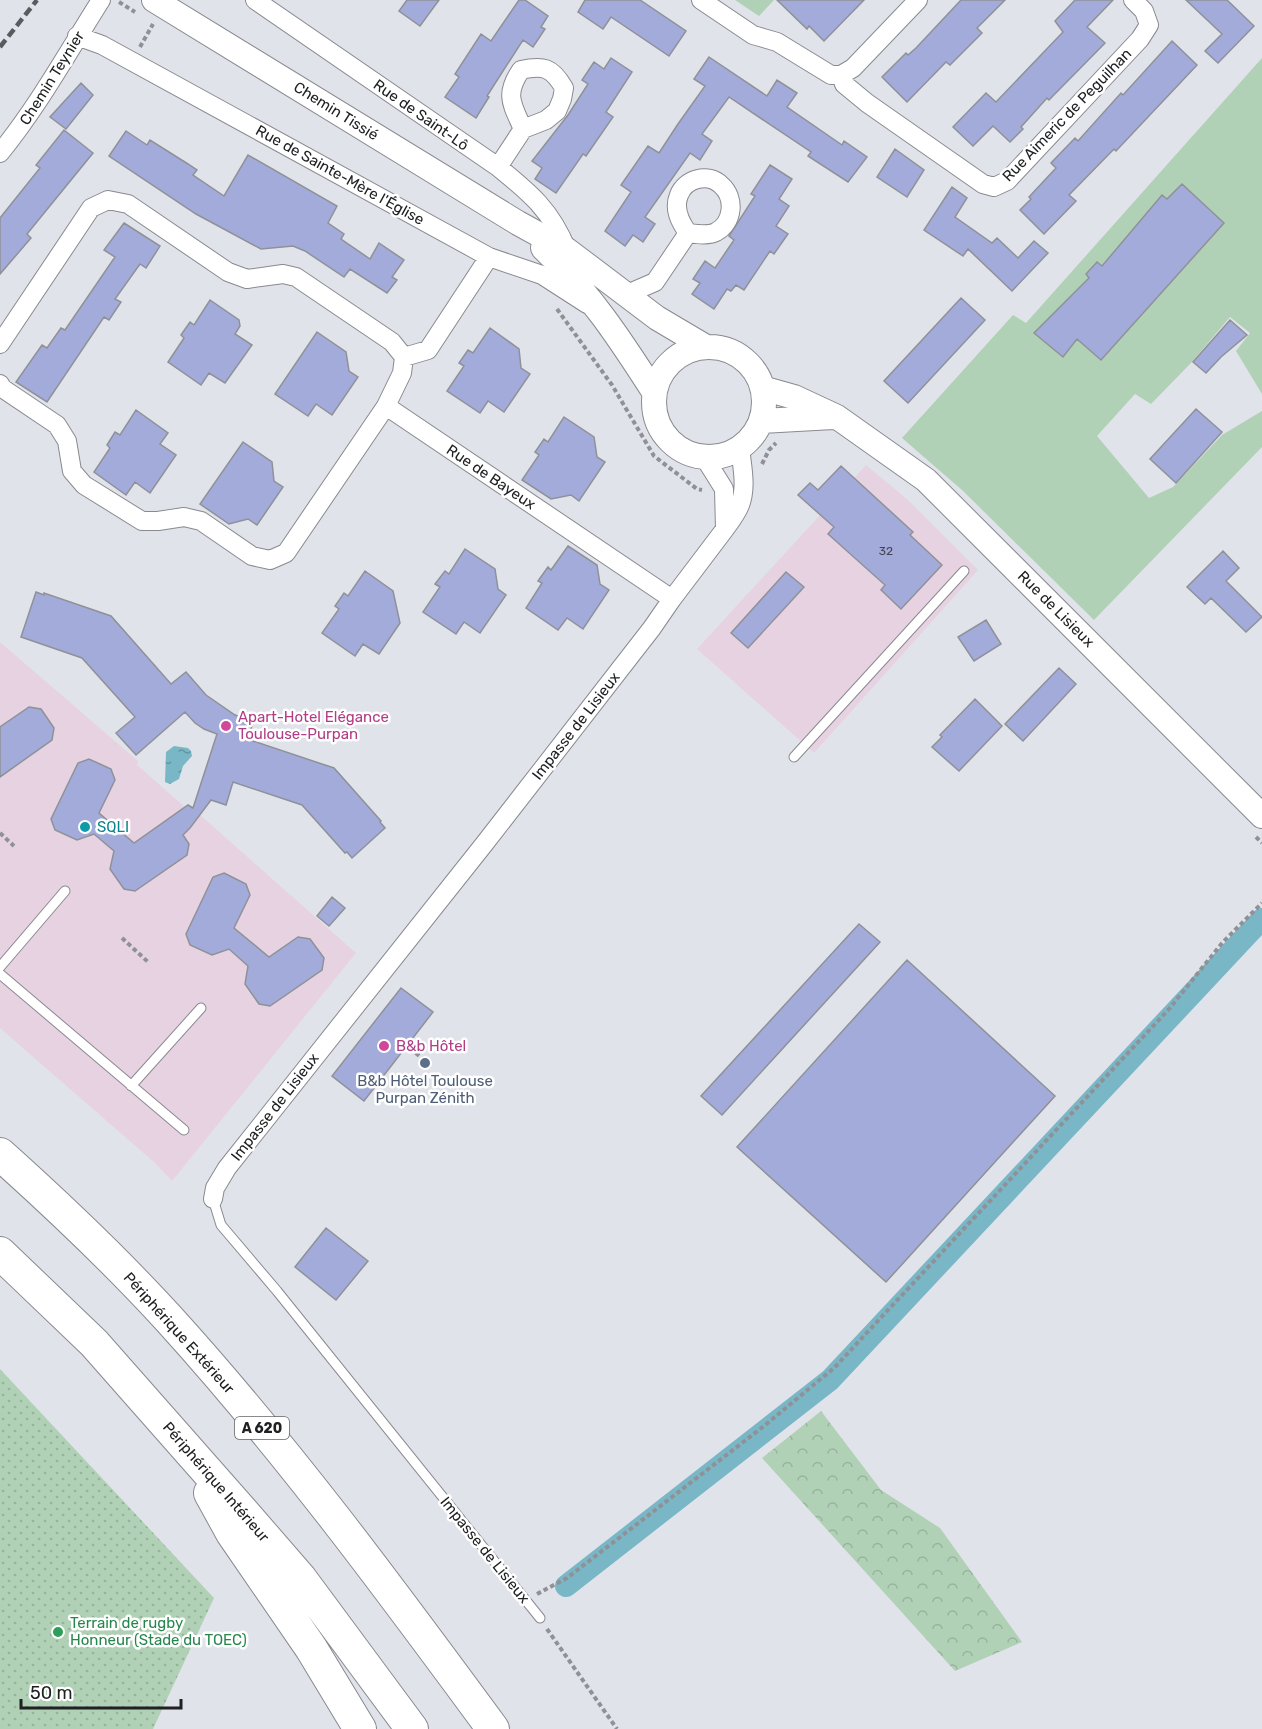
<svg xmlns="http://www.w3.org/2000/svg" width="1262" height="1729" font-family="Rubik,sans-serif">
<defs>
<pattern id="forest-crowns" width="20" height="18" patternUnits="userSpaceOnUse" patternTransform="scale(1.5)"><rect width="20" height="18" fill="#b1d1b6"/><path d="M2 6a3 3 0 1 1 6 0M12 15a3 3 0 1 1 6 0" fill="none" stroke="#98b39c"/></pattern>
<pattern id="park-dots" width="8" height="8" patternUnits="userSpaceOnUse" patternTransform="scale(1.5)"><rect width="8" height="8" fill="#b1d1b6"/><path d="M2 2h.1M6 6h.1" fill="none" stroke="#98b39c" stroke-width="1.8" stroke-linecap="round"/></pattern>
<pattern id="water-ripples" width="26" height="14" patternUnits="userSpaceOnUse" patternTransform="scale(1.5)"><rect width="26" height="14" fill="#79b7c6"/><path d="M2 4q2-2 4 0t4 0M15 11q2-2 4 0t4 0" fill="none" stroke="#6394a0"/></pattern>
</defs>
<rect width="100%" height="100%" fill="#e1e3ea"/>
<path fill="#e7d2e1" d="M866,465L908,500L978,570L814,753L697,649Z
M0,642L138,761L137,765L178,801L197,818L200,815L356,953L172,1181L155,1163L0,1028Z"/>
<path fill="#b1d1b6" d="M735,0H774L759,16Z
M1262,58V394L1236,351L1250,333L1230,317L1191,363L1151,404L1135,394L1097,436L1149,498L1173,487L1222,435L1262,411V447L1094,620L962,490L902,438L1013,315L1026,323Z"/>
<path fill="url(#forest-crowns)" d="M821,1411L881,1490L940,1528L1022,1642L955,1671L762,1458Z"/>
<path fill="url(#park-dots)" d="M0,1369L214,1598L153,1729H0Z"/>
<path fill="url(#water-ripples)" d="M174,746L188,748L191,751L192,756L183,766L179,779L170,784L165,782L166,752Z"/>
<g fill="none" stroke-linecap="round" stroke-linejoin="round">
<path stroke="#79b7c6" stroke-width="22" d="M566,1586L830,1380L1262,919"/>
</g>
<path fill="#a3abda" stroke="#8f9198" stroke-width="1.5" d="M407,0H439L420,26L399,11Z
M519,0H525L548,16L541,27L545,29L533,47L523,40L487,96L489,97L476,118L445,97L459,77L455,74L481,34L491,41Z
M585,0H640L686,31L669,56L611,17L603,29L578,12Z
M777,0H864L824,41L809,26L807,29Z
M961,0H1005L977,28L982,33L950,65L946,62L907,102L882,77L906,53L908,55L916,48Z
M1075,0H1113L1087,27L1105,43L1049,100L1047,98L1021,127L1023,129L1010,142L993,126L973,146L953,127L986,93L996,102L1063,32L1055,21Z
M1186,0H1227L1254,26L1218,63L1205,51L1222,34Z
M1172,41L1197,65L1116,151L1114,149L1069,195L1076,201L1044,234L1020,210L1031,199L1029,197L1056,168L1051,163L1075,138L1078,141L1121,93L1123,95Z
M709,57L767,96L777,80L797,93L787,107L842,145L844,141L867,157L848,182L808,156L811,152L729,97L702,134L712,141L700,160L690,153L645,217L655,224L643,242L633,235L625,246L605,231L631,192L621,185L648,146L659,153L678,124L705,86L694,79Z
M611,58L632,72L606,112L613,117L586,156L583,154L556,193L535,179L542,168L532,161L568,115L588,84L582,80L594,62L604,69Z
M81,83L93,95L66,129L50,117Z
M64,130L93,153L27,234L31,238L0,274V218L40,168L36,165Z
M126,131L147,145L150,140L188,164L197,170L193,175L224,196L248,155L337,206L328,223L344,234L341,239L370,259L379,243L404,260L392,277L397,280L387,293L350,269L344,277L305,251L293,246L261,249L196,214L109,156Z
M895,149L924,170L907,197L877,177Z
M770,165L792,179L779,199L789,206L776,226L788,234L774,254L770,251L744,290L736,285L731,291L727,289L714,309L692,294L700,283L693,279L705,261L715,268L734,240L729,236L755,196L751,194Z
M1182,184L1224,223L1101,360L1077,339L1063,357L1034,333L1089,278L1086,274L1097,262L1102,266L1162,195L1167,199Z
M952,187L967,198L955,217L992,243L997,238L1018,258L1034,241L1048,253L1012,291L968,249L963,256L924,230Z
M124,223L160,246L146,268L140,264L115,299L121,302L109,320L104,317L47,402L16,382L42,345L47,348L61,328L65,330L115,257L104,250Z
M961,298L985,320L908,403L884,381Z
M210,300L239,320L240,326L235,334L252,345L225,383L209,373L201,385L168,362L184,338L181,335L190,322L194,325Z
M1230,320L1247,335L1221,357L1206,373L1193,362Z
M490,328L519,349L521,368L530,374L504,412L488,401L480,413L447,391L464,366L459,363L468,350L473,353Z
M317,332L346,352L349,371L358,377L332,415L316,404L308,416L275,394Z
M1196,409L1222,432L1176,483L1150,459Z
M136,410L168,433L160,444L176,455L150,493L135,482L126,495L94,472L110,448L107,445L115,432L120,435Z
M564,417L594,437L597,457L605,462L579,501L571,495L551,499L522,480L539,455L535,452L544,439L548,442Z
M243,442L272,462L274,481L283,487L257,525L248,519L229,524L200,504Z
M841,466L913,532L910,535L942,565L901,609L881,590L885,585L828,534L834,527L798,495L810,483L818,490Z
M568,546L597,565L600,584L609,590L583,629L567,618L558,630L526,608L542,583L538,581L548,567L551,570Z
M465,549L495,569L498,589L506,595L480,633L464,622L456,634L423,612L440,587L435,584L445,571L449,574Z
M1223,551L1239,568L1226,581L1262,617L1246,632L1211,598L1205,604L1187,587Z
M365,571L393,591L400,623L379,654L363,644L355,656L322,633L339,609L335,606L344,593L348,596Z
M786,572L804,587L748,648L731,633Z
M36,592L44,595V593L111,616L171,684L186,672L206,695L235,715L254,721L247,739L334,768L381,821L380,822L385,828L352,858L347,852L345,853L302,805L233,782L226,805L211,800L190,828L183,835L189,844L187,855L135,891L124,889L110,869L114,851L94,834L77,840L55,830L51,819L78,763L89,759L111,769L115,780L99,813L134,843L188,805L193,808L217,734L204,729L195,723L185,712L136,755L116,733L135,717L82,658L21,637Z
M986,620L1001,644L974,661L958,637Z
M1059,668L1076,684L1023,741L1005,724Z
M975,699L1002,726L959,771L932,747L942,737L940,735Z
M29,707L41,709L54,728L52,740L0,777V727Z
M224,873L246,884L250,895L234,928L269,957L298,937L310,939L324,958L322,970L270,1006L259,1004L245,984L248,966L229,949L212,955L190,945L186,934L213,877Z
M332,897L345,908L329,926L317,916Z
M859,924L880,942L722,1115L701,1096Z
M907,960L1055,1096L886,1282L737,1147Z
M401,988L433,1012L364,1101L332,1076Z
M326,1228L368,1261L336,1300L295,1267Z"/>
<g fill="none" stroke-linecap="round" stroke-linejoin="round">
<defs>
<path id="lane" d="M794,757L964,571
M0,967L65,891
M0,974L184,1130
M131,1086L201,1008
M213,1199L221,1225L277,1291L540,1618"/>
<path id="street" d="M255,0L498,167C530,193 551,210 567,250
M701,0L753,35L777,42L831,75H841L853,68L918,0
M77,36L102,45L489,257L542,275L587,304
M841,75L844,84L867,103L983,184L994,187L1007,181L1140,39L1149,25L1144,11L1133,0
M0,153C39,105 68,52 101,0
M498,167L523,129L546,120L557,111L562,99L564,88C552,67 543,65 521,70C504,95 512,104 523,129
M625,295L655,282L688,233C696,234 709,236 716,232C733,223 736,198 721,185C708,172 685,179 679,195C673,209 680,222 688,233
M0,344L91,208L108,200L128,204L228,272L247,279L283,274L296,277L392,342L404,357L402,373L386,406
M404,357L428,350L489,257
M0,384L2,388L57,425L67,441L72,471L84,485L142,521H158L184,517L201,521L252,556L270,560L286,553L386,406L672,599L725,529
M704,457L724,489L725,529C730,522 737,513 740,505C747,487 742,466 740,448
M213,1199L215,1188L227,1168L485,843L652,628L672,599"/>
<path id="secondary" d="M154,0L518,223L567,250L657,318L706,347
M543,248C589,292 620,339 654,392
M654 402a55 55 0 1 1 110 0a55 55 0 1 1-110 0Z
M762,388L794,397L837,417L926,480L1262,816
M761,421L833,417"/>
<path id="highway" d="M0,1154C58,1206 116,1261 169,1319C286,1448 390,1589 493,1729
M0,1253L94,1343L243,1512L301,1579L412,1729
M210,1493L232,1533L311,1648L360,1729"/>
</defs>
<use href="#lane" stroke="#888a90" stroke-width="11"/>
<use href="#street" stroke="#888a90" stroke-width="20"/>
<use href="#secondary" stroke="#888a90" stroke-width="26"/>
<use href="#highway" stroke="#888a90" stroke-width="34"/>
<path stroke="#909196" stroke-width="4" stroke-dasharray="4.5 3" stroke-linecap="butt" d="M119,2L135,12
M140,47L153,24
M557,309L612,385L654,456L697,489L702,490
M762,464L769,450L776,443
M0,833L14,846
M1256,837L1262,843
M122,938L148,962
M410,1048L424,1060
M537,1594L567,1578L764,1426L834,1368L1169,1009L1223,942L1262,903
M547,1629L617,1729"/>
<use href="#lane" stroke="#fff" stroke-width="9"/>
<use href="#street" stroke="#fff" stroke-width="18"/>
<use href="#secondary" stroke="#fff" stroke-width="24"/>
<use href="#highway" stroke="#fff" stroke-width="32"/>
<path stroke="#5a5b5f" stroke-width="4.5" stroke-dasharray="9 4.5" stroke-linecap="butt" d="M0,47L37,0"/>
</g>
<g fill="#d1479c" stroke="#fff" stroke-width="2">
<circle cx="226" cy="726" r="6"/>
<circle cx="384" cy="1046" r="6"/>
</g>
<circle fill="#0f9aa8" stroke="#fff" stroke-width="2" cx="85" cy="827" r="6"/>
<circle fill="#5c6f8a" stroke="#fff" stroke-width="2" cx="425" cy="1063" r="6"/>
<circle fill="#2e9e5b" stroke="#fff" stroke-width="2" cx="58" cy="1632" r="6"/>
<g text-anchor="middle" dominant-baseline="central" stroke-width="5" stroke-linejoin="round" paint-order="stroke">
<g font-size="12" fill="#414451">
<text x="886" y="551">32</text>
</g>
<rect fill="#fff" stroke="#636465" stroke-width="1.5" x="235" y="1417" width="54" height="22" rx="4.5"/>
<g font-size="14" font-weight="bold" fill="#202123">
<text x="262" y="1428">A 620</text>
</g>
<g font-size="15" fill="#202123" stroke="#fff">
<text transform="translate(52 78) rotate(-58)">Chemin Teynier</text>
<text transform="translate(336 111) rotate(32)">Chemin Tissié</text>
<text transform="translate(421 115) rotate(35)">Rue de Saint-Lô</text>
<text transform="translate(1067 115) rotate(-46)">Rue Aimeric de Peguilhan</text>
<text transform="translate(340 175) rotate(29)">Rue de Sainte-Mère l'Église</text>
<text transform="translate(491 477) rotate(34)">Rue de Bayeux</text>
<text transform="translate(1056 609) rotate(45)">Rue de Lisieux</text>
<text transform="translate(576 726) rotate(-52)">Impasse de Lisieux</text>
<text transform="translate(275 1107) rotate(-52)">Impasse de Lisieux</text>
<text transform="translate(179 1333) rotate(48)">Périphérique Extérieur</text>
<text transform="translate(216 1482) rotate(49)">Périphérique Intérieur</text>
<text transform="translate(485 1550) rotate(51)">Impasse de Lisieux</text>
</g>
<g font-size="15" fill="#b23c85" stroke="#fff" text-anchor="start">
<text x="238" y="717">Apart-Hotel Elégance<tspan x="238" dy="17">Toulouse-Purpan</tspan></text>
<text x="396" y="1046">B&amp;b Hôtel</text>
</g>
<g font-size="15" fill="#0d838f" stroke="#fff" text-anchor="start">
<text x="97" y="827">SQLI</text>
</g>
<g font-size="15" fill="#4e5e75" stroke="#fff">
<text x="425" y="1081">B&amp;b Hôtel Toulouse<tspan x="425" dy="17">Purpan Zénith</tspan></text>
</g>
<g font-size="15" fill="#27864d" stroke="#fff" text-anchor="start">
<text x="70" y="1623">Terrain de rugby<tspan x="70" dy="17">Honneur (Stade du TOEC)</tspan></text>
</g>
</g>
<path d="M21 1699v9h160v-9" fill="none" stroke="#202123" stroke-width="3"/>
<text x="30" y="1699" font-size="18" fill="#202123" stroke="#ffffff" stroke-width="4.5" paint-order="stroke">50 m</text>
</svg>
